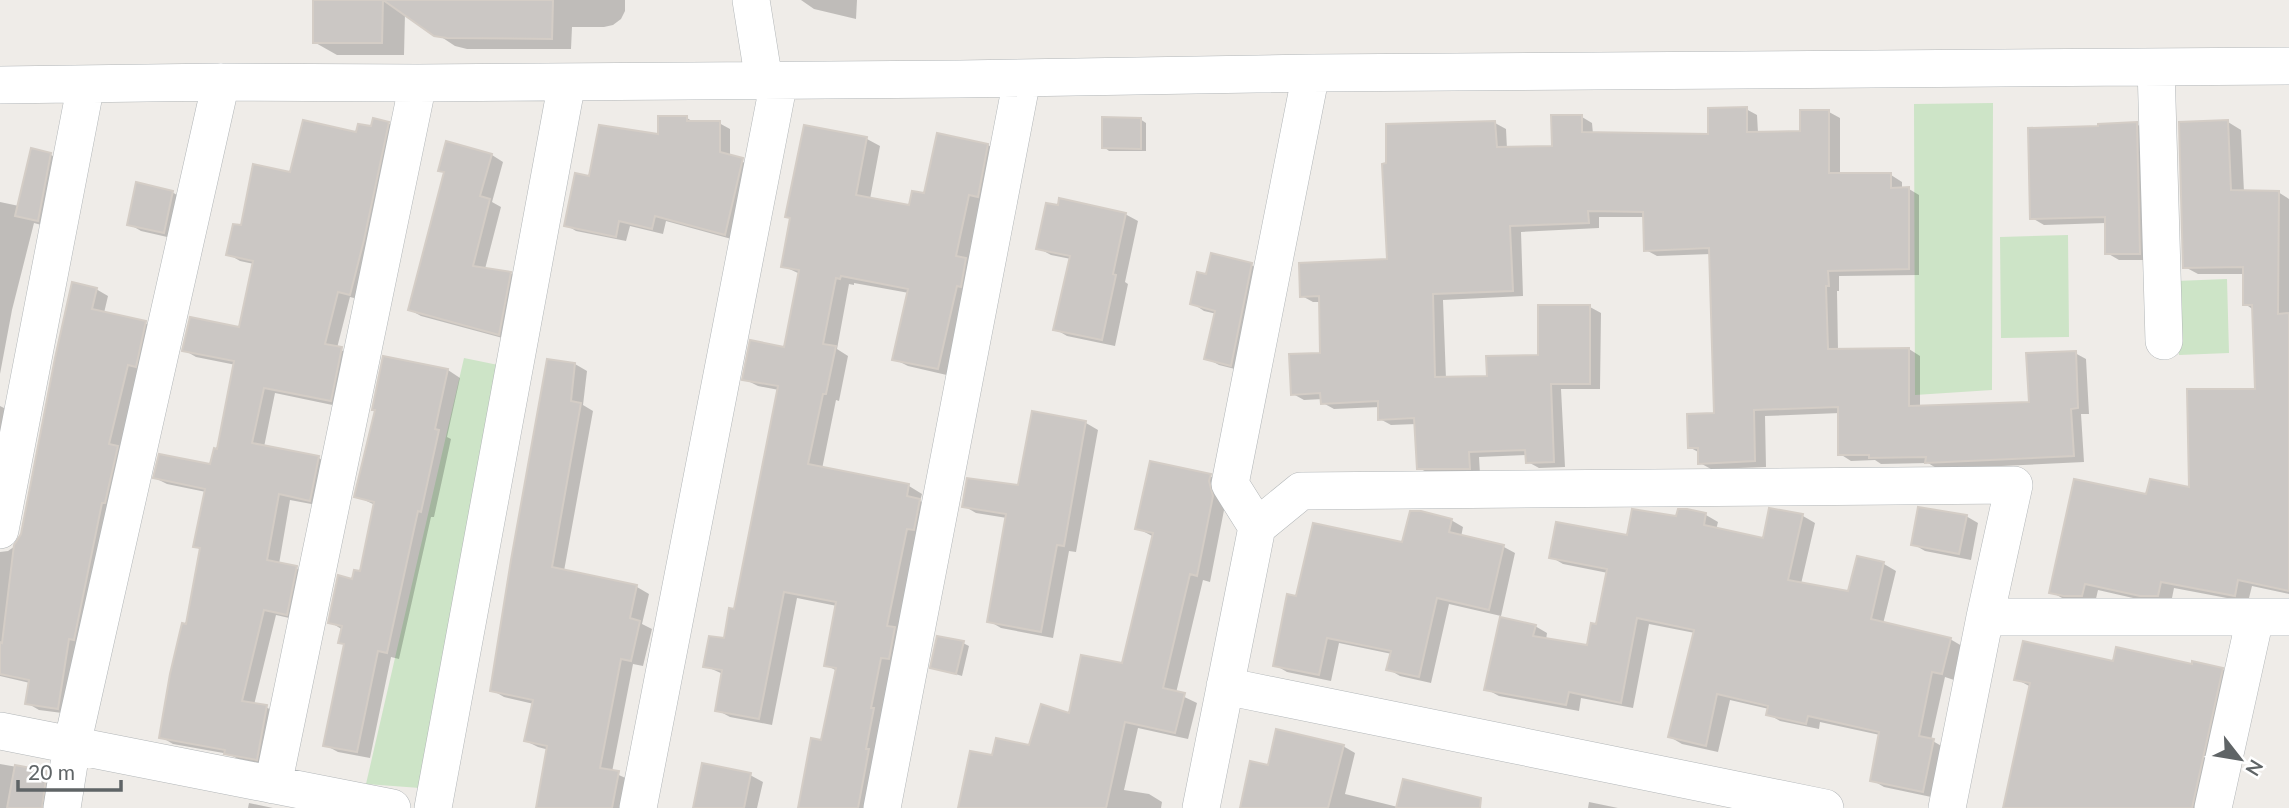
<svg xmlns="http://www.w3.org/2000/svg" width="2289" height="808" font-family="Lato,sans-serif">
<rect width="100%" height="100%" fill="#efece8"/>
<path fill="#cde4c7" d="M1993,103L1992,390L1915,395L1914,104Z
M2068,235L2069,337L2001,338L2000,237Z
M2227,279L2229,353L2179,355L2176,281Z
M464,358L503,366L420,788L366,784Z"/>
<path fill="#0003" d="M315,0H625V11L621,19L613,25L604,27H572L571,49H467L455,46L405,13L404,55H337L314,42Z
M801,0H857L856,19L814,9Z
M1746,109L1757,115L1758,133L1801,132L1829,112L1840,118V175H1891L1902,182V189H1909L1919,195V275L1839,276V291H1837L1838,350L1909,349L1920,356V407L2031,403L2075,353L2086,359L2089,414H2081L2084,462L1938,469L1928,463L1881,464L1875,460L1851,461L1840,454V413L1765,416L1766,467L1711,469L1700,463V453L1689,447L1716,415L1711,254L1657,256L1646,250L1645,217H1599V228L1521,232L1523,296L1443,300L1446,379L1489,377L1540,356L1590,307L1601,313L1600,389H1561L1565,467L1539,468L1528,462L1527,455L1479,457L1480,474H1430L1419,468L1416,424L1391,425L1380,419V407L1334,409L1323,403V399L1304,400L1293,394L1322,354L1321,302H1313L1302,296L1389,261L1495,123L1506,129L1507,149L1553,148L1582,117L1592,123L1593,134L1710,135Z
M687,118L695,123H719L730,129V157L753,166L735,240L666,221L663,234L630,226L626,241L576,231L566,225L590,178Z
M1140,119L1146,123V151H1109L1104,147Z
M2228,122L2241,130L2244,192H2278L2289,199V594L2252,586L2248,602L2174,588L2171,603H2155L2098,590L2095,603L2064,599L2051,592L2148,496L2191,490L2257,390L2254,310L2245,304V274H2198L2185,267Z
M388,123L399,130L362,300L350,297L337,348L353,356L342,407L275,393L264,447L319,458L330,465L322,506L290,500L279,564L296,568L308,575L298,620L276,615L254,705L266,707L278,714L268,765L238,759L229,754L173,744L161,737L187,626L201,550L195,546L206,492L167,484L155,478L212,466L218,451L236,365L196,357L184,350L240,329L254,264L240,261L228,254L242,228L292,174L357,134Z
M2136,124L2149,131L2152,260H2119L2107,253L2106,223L2044,225L2032,218L2100,128Z
M805,127L867,139L880,146L870,199L911,207L988,145L1001,153L951,376L908,366L894,359L909,293L854,283V285L849,284L837,349L848,356L839,401L836,400L822,469L909,486L922,494L920,501L933,508L873,808H800L823,742L837,671L826,665L837,606L797,598L772,725L730,717L717,710L723,674L705,666L725,640L735,611L779,390L758,386L744,379L785,349L800,274L783,266Z
M448,143L492,155L503,162L492,202L501,207L485,269L510,273L521,280L510,340L421,316L410,310L445,173L440,170Z
M51,155L62,161L49,227L34,223L12,310L0,374V202L19,206Z
M172,192L185,200L176,239L141,231L129,224Z
M1059,207L1125,214L1138,221L1125,282L1128,284L1115,346L1067,336L1055,329L1071,259L1051,255L1038,248Z
M1251,265L1264,272L1243,371L1219,365L1206,358L1217,314L1204,311L1192,303L1207,276Z
M96,289L108,296L104,313L145,323L156,329L70,714L39,710L27,703L30,683L0,676V552L8,551L18,544L22,535Z
M384,358L448,370L460,378L447,437L451,439L434,517H431L399,659L391,657L370,758L338,752L325,745L346,645L340,642L343,630L330,622L354,581L361,573L375,505L356,496L377,411Z
M548,361L575,364L587,371L583,405L593,411L564,571L637,587L649,594L642,624L652,629L643,666L633,664L612,772L630,780L625,808H537L549,750L538,747L526,741L534,704L504,697L492,690Z
M0,406L14,413L0,483Z
M1033,413L1086,423L1098,430L1076,552L1069,551L1053,638L1001,628L989,621L1007,518L976,513L964,506L1019,487Z
M1210,476L1223,483L1225,505L1210,582L1203,580L1176,693L1197,703L1188,739L1138,728L1124,790L1149,794L1162,802L1161,808H960L993,758L1031,747L1070,715L1123,666L1154,537L1137,528Z
M1686,511L1706,515L1718,522L1716,530L1764,540L1803,516L1815,523L1801,584L1849,593L1884,564L1896,571L1883,624L1950,639L1962,646L1954,680L1945,677L1931,740L1945,748L1936,798L1884,787L1872,780L1880,735L1820,722L1819,729L1780,721L1768,714L1769,709L1730,700L1718,752L1682,744L1670,737L1695,633L1649,624L1633,708L1581,698L1579,711L1499,696L1486,689L1535,626L1547,633L1546,640L1589,647L1597,626L1608,573L1563,564L1551,557L1629,537L1678,518Z
M1966,516L1978,523L1971,560L1925,551L1913,544Z
M1451,520L1463,527L1461,537L1504,547L1515,553L1501,616L1449,604L1431,683L1400,676L1388,669L1392,654L1339,643L1331,681L1287,672L1275,665L1297,598Z
M963,643L969,646L962,676L932,667Z
M2115,663L2193,666L2222,669L2234,676L2206,808H2005L2031,687L2016,679Z
M1343,746L1355,753L1345,794L1398,807L1441,808H1241L1269,767Z
M0,764L46,772L58,780L54,808H0Z
M750,775L763,782L757,808H695Z
M1589,802L1618,808H1588Z
M249,803L273,808H248Z"/>
<path fill="#cbc7c4" stroke="#d4cdc6" stroke-width="2" d="M313,0H553L552,39L447,38L434,36L383,0L382,43H313Z
M1747,107V132L1800,131V110H1829V173H1891V188L1909,187V269L1828,271L1829,286H1826L1828,349L1909,348V406L2029,402L2026,353L2076,351L2078,408L2071,409L2074,456L1925,463L1926,457L1869,458V455H1838V407L1754,410L1755,461L1698,464V448H1688L1687,414L1714,413L1709,248L1644,251L1643,212L1588,211L1589,223L1510,226L1513,291L1433,294L1435,377L1487,376L1486,356L1538,355V305H1590V384H1551L1554,462L1526,463L1525,450L1469,452L1470,469H1417L1414,418L1378,420V401L1321,404L1320,393L1291,395L1289,354L1320,353L1319,296L1300,297L1299,263L1387,259L1382,164L1386,163V124L1495,121L1497,147L1552,146L1551,115H1582V132L1708,134V108Z
M658,116H687V121H720V152L743,158L725,235L655,216L652,229L619,221L616,237L564,226L575,173L589,176L599,125L658,134Z
M1102,117L1141,118V149L1102,148Z
M373,118L389,122L364,240L350,295L338,292L325,344L342,347L331,401L264,388L252,443L319,456L310,501L279,494L267,560L297,566L287,615L264,610L242,701L267,705L257,760L224,754L225,750L159,738L170,674L182,623L186,624L200,548L193,547L205,489L153,478L159,454L210,464L214,448L217,449L234,361L182,351L190,317L239,327L253,261L226,255L233,224L241,225L253,164L290,172L303,120L356,132L358,124L371,126Z
M2228,120L2231,190L2279,191L2278,314L2289,313V591L2238,580L2235,596L2161,582L2158,596H2140L2085,584L2082,596H2064L2049,593L2074,479L2146,494L2150,479L2189,487L2187,389H2255L2252,305H2243V267L2183,268L2179,122Z
M2137,122L2140,254H2105V217L2030,219L2028,128L2098,126V124Z
M804,125L867,137L856,195L909,205L912,191L924,193L937,133L988,144L978,197L969,195L956,256L966,258L961,287L957,286L938,369L892,360L908,289L841,276L840,279L836,278L823,344L836,346L826,394H823L808,464L909,484L907,496L920,499L914,530L907,529L887,626L895,627L889,659L881,658L871,708H874L866,749H869L858,808H798L811,738L821,740L836,668L824,666L836,602L784,592L759,719L715,711L722,670L703,667L709,636L724,638L729,608L734,609L778,386L742,380L750,340L784,347L799,270L781,267L790,218L785,217Z
M446,141L492,154L480,196L490,199L473,266L511,272L499,335L408,310L444,172L438,171Z
M31,148L51,153L38,221L15,216Z
M136,182L173,191L164,233L127,225Z
M1059,198L1126,213L1113,274L1116,275L1102,340L1053,330L1070,256L1036,249L1046,203L1058,205Z
M1211,253L1252,263L1231,366L1204,359L1215,311L1190,304L1197,272L1206,274Z
M72,282L97,288L92,309L146,321L136,367L128,365L109,444L118,446L105,503H102L74,640L69,639L58,709L25,704L29,680L0,674V642L2,643L14,545L21,534L55,358Z
M383,356L448,369L435,429L439,430L421,512L418,511L387,653L378,651L357,752L323,746L344,644L338,643L342,626L328,623L338,575L352,579L354,570L360,571L374,502L354,497L375,410H372Z
M547,359L575,363L571,401L581,403L552,567L637,585L630,618L640,621L631,661L621,659L600,768L619,771L612,808H536L547,746L524,741L533,700L490,691L511,560Z
M1032,411L1086,421L1064,546L1057,545L1041,632L987,622L1006,514L962,507L967,478L1018,485Z
M1150,461L1211,474L1209,481L1213,496L1197,576L1190,574L1163,688L1185,693L1175,733L1125,722L1106,808H958L970,751L992,755L996,738L1029,745L1041,704L1069,713L1081,655L1122,663L1153,533L1135,529Z
M1918,507L1967,515L1959,554L1911,545Z
M1769,508L1803,514L1788,580L1848,591L1857,556L1884,562L1871,619L1951,638L1942,674L1932,672L1919,736L1934,739L1923,792L1870,781L1879,732L1808,716L1806,724L1766,715L1768,706L1717,694L1706,746L1668,737L1694,630L1637,618L1621,703L1569,692L1566,705L1484,690L1500,617L1536,625L1533,636L1587,645L1591,623L1596,624L1607,569L1549,558L1556,522L1627,535L1632,509L1676,516L1678,509H1687L1706,513L1704,525L1763,538Z
M1410,511H1421L1452,519L1449,532L1504,545L1489,610L1437,598L1419,677L1386,670L1391,651L1327,638L1319,675L1273,666L1287,594L1296,596L1313,523L1402,542Z
M937,636L964,641L956,674L930,668Z
M2023,641L2113,661L2116,647L2192,664V661L2223,668L2192,808H2003L2030,683L2014,680Z
M1276,729L1344,745L1328,808H1240L1250,761L1268,765Z
M702,763L751,773L744,808H693Z
M15,765L47,771L42,808H7Z
M1403,779L1481,798L1480,808H1396Z"/>
<g fill="none" stroke-linecap="round" stroke-linejoin="round">
<defs>
<path id="minor" d="M751,0L764,81
M2156,67L2164,341
M0,85L221,82L418,83L960,79L1311,73L2289,66
M1257,527L1230,484L1311,73
M0,530L86,84
M1985,617H2289
M1225,686L1825,808
M0,731L392,808
M273,785L418,83
M62,808L72,745L221,82
M433,808L567,82
M638,808L779,81
M882,808L1022,79
M1201,808L1257,527L1301,491L2014,485L1985,617L1947,808
M2213,808L2255,618"/>
</defs>
<use href="#minor" stroke="#b2b6b8" stroke-width="38"/>
<use href="#minor" stroke="#fff" stroke-width="37"/>
</g>
<g transform="translate(2240 759) rotate(121)" stroke="#ffffff" stroke-width="5" paint-order="stroke">
<path d="M0-5L12 26L0 18L-12 26Z" fill="#5f6466"/>
<text y="-10" font-size="19" font-weight="bold" text-anchor="middle" fill="#5f6466">N</text>
</g>
<path d="M18 780v10h103v-10" fill="none" stroke="#5f6466" stroke-width="3.5"/>
<text x="28" y="780" font-size="21" fill="#5f6466" stroke="#ffffff" stroke-width="5" paint-order="stroke">20 m</text>
</svg>
